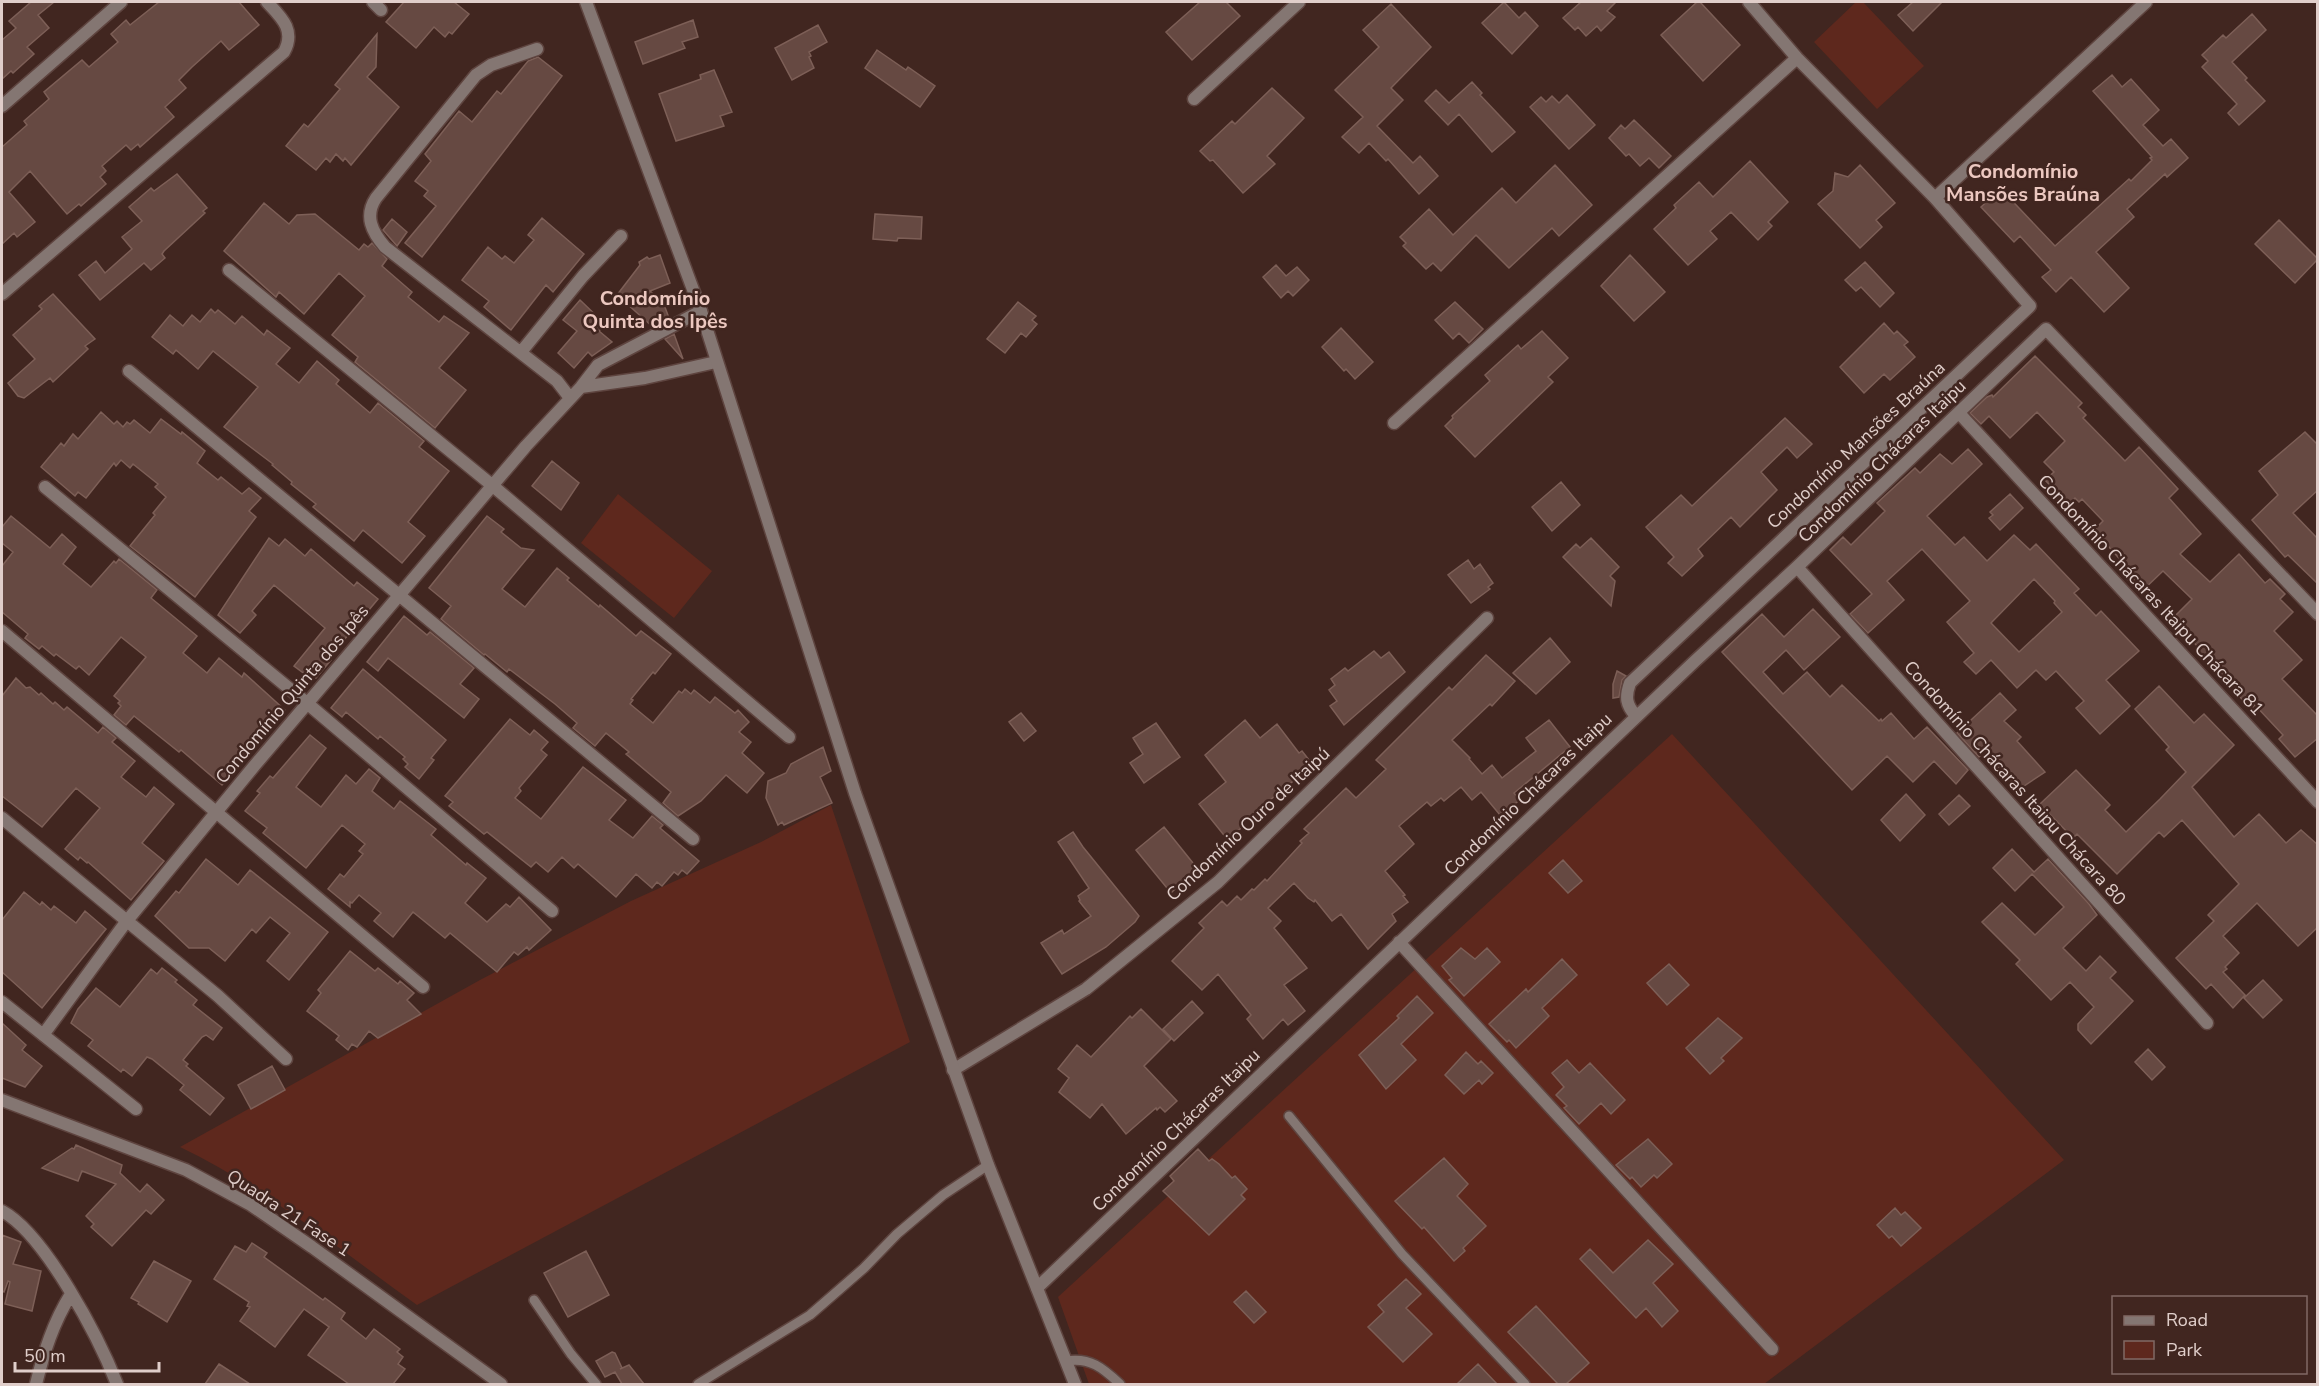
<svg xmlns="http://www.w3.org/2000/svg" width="2319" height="1386" font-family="'Nunito Sans',sans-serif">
<rect width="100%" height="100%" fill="#412620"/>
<path fill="#5e281d" d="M1856,2H1863L1924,66L1877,109L1814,42Z
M618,494L712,571L674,618L581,543Z
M1672,734L2064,1160L1764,1384H1089L1058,1297Z
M831,805L910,1042L417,1305C340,1250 266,1188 180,1147L480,980L631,901L761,842Z"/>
<path fill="#664942" stroke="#7d5f57" stroke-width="1.5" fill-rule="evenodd" d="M31,2H54L38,15L49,28L27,47L34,54L13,73L11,71L2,79V40L16,28L9,21Z
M159,2H239L259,25L229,50L221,41L192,67L179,80L186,88L165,107L174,117L140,147L138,144L131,150L126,145L102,166L106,171L100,177L106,184L81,206L79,204L67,214L30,171L9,192L35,222L17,237L14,233L2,244V147L27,125L24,121L49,99L44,92L82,60L89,67L118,42L111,34L126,20L130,25Z
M404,2H454L469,14L452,34L449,32L445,37L434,27L416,48L386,22Z
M1200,2H1226L1240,16L1192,60L1166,32Z
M1504,2L1519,18L1525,12L1538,26L1512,54L1482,23Z
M1581,2H1616L1607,11L1615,17L1601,31L1597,26L1586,36L1578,27L1575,30L1563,18Z
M1697,2H1700L1740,45L1703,81L1661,35Z
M1913,2H1942L1913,31L1898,15Z
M1391,4L1431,47L1391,88L1403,100L1377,126L1413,163L1420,156L1438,176L1419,194L1388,159L1386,161L1369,143L1359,153L1342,137L1363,117L1335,90L1379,47L1363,30Z
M2252,14L2266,30L2232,62L2247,78L2245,80L2265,101L2239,125L2228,113L2237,104L2202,67L2208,61L2202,55L2223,35L2226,38Z
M693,20L698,37L682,42L685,48L643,64L635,42Z
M818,25L827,42L809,52L811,56L809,57L814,68L792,80L775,48Z
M377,34L376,67L367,77L399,107L351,165L345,158L343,161L336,154L330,162L326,158L316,170L286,146L304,124L308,127L340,89L335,85Z
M877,50L906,70L908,67L935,86L920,107L865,68Z
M538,57L562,76L422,257L405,243L436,206L424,196L428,191L415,181L431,161L425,154L459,111L472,122L497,91L501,94L528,61Z
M714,70L732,112L720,116L724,126L676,141L659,94L701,79L700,75Z
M2112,75L2122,87L2131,79L2159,110L2143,125L2163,146L2171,139L2188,158L2167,177L2165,174L2127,209L2134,217L2096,252L2129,288L2104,312L2071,277L2056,292L2042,277L2051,270L2020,236L2014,242L1981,207L2001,189L2055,246L2129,179L2131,181L2152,160L2150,158L2152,157L2093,91Z
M1472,82L1482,93L1480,95L1515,132L1492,152L1459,114L1448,125L1425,101L1436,90L1449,103Z
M1272,88L1304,118L1267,156L1275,164L1243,193L1213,160L1210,161L1200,151L1232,121L1235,124Z
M1567,95L1595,125L1569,149L1530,107L1541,97L1546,102L1552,96L1559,103Z
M1634,120L1671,156L1659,168L1649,158L1640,166L1629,154L1626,156L1609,138L1621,125L1625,129Z
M1750,161L1788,202L1768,222L1772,226L1758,240L1731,212L1710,231L1717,239L1688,265L1654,229L1676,208L1674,205L1699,182L1713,197Z
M1555,165L1592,205L1559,236L1552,228L1509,268L1476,235L1441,271L1433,263L1426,269L1403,246L1406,243L1400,237L1429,209L1453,235L1502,188L1516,203Z
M1860,165L1895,203L1876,220L1882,227L1860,248L1818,204L1833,191L1835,173L1848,177Z
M177,174L207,208L203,211L205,213L164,251L162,254L165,258L151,270L144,263L100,300L79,275L96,261L105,273L132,249L122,237L142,221L129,207L151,188L154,191Z
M264,203L289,224L297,215L315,214L359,250L364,244L368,247L372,243L387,259L382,266L412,292L408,297L439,322L444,316L469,333L439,368L466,390L435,428L355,362L358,357L332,335L365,296L339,273L304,314L279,292L276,297L224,251Z
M875,214L922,217L921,239L898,238L897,241L873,239Z
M542,218L584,254L553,292L546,285L511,330L484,307L489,301L462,280L488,247L502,259L505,256L514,263L534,240L528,235Z
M392,219L407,232L397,246L383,230Z
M2279,220L2318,259L2295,283L2255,244Z
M660,255L670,283L650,291L663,302L669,318L653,327L617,295L640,265L639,262L647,257L649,259Z
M1630,255L1665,292L1634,321L1601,286Z
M1865,262L1894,293L1880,307L1861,287L1856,291L1845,280Z
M1276,265L1286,276L1297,267L1309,280L1293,296L1288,291L1281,298L1263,277Z
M53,294L95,339L85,346L88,349L53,382L50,378L24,398L18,396L8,383L35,359L13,335L42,309L39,306Z
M580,300L605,324L599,331L612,342L592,356L588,352L574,368L558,353L577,331L563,320Z
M1018,302L1036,316L1032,320L1037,324L1026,337L1021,333L1005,353L987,339Z
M1455,302L1483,329L1469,343L1459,333L1453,339L1435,320Z
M211,309L215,313L218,310L235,324L242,316L264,335L267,330L290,348L276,364L299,383L317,361L339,380L336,384L370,413L378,403L424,441L419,447L449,471L408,522L425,536L402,563L363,530L354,541L313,507L316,504L291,484L292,482L272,465L273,464L224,427L258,387L213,351L198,369L176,350L173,354L152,337L170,315L183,326L192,315L200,322Z
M1884,323L1894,334L1897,331L1908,342L1904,345L1915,357L1890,380L1884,374L1864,393L1840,367Z
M1341,328L1373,362L1355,379L1346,369L1344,371L1322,347Z
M1542,331L1568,358L1548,377L1553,382L1475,457L1445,426L1453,418L1452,416L1490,381L1485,375L1518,345L1521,349Z
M674,334L683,359L665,339Z
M2035,356L2082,403L2078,407L2086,415L2083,418L2125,461L2139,447L2178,489L2169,498L2201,534L2180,554L2210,582L2239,554L2265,583L2270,579L2285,594L2280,599L2293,612L2274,631L2302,660L2282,679L2318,716V738L2295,757L2279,739L2283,735L2255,705L2251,709L2197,650L2199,648L2172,619L2192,599L2163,571L2140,593L2127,579L2132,573L2094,530L2103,521L2082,499L2079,502L2075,498L2069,505L2045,480L2054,472L2044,462L2065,441L2037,412L2010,438L1989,416L1981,424L1970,413L1987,397L1992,395L1993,397Z
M101,412L114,424L117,421L123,427L127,422L130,424L134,420L150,433L161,419L181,434L182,432L205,451L197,463L218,480L221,477L242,494L249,488L261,498L249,511L256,517L195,597L130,546L155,515L153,513L166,497L155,487L158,484L133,464L130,468L121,460L116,466L114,463L86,498L78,492L75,496L41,467L61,443L64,446L73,434L78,439Z
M1785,418L1812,444L1797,458L1787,447L1761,472L1777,490L1740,527L1731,517L1698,549L1703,556L1682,576L1668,563L1674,557L1646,527L1681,495L1692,506Z
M2305,432L2318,445V490L2293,513L2318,539V584L2288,555L2285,557L2252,520L2278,495L2259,471Z
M1968,449L1982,464L1927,516L1955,545L1964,537L1987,561L2014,535L2030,550L2036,544L2079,589L2074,593L2096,616L2101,611L2139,651L2106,680L2130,706L2100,734L2076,708L2084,701L2056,671L2046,680L2036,670L2017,688L1991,660L1976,674L1964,662L1974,653L1947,622L1970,601L1922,549L1887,581L1904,600L1868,633L1850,614L1872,594L1830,550L1843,537L1851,545L1885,511L1877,503L1915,468L1920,473L1940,454L1952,464ZM2034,579L2055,601L2054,603L2062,612L2019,652L1991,623Z
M552,461L579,483L561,510L532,486Z
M1561,482L1580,505L1552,531L1532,507Z
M2010,494L2023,508L2000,530L1989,518L1993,515L1990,512Z
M11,516L50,548L62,534L76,547L63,564L91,587L114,561L116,563L119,559L157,590L151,598L197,636L183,653L207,673L219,658L242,677L244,673L285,710L222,785L181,750L179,752L134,716L126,725L114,715L121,706L118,703L120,701L114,696L146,657L121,637L89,675L79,666L76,669L56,654L54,656L42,646L39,649L25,638L28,634L2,612V566L13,552L2,543V527Z
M487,516L504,529L501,532L521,548L534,550L502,589L525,607L557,568L569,578L567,580L599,607L600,605L636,636L641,631L671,654L655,674L653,672L631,699L633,700L630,704L653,723L679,691L682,693L685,689L691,694L694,690L710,703L715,697L735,713L738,710L749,722L739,732L751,742L742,753L764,773L747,793L726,775L701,801L678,816L663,803L671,792L626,754L629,752L606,733L595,746L573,728L577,723L555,704L509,669L507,672L485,654L484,655L441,619L451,606L429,588Z
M269,538L279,546L285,539L305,556L311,549L354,586L357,582L378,599L329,658L331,660L316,678L308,672L306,675L294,666L325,628L274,585L252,611L256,615L240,633L218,615Z
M1591,538L1619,567L1610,576L1615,581L1611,606L1563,557L1576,544L1580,548Z
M1468,560L1474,569L1480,564L1493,583L1488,587L1490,589L1471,603L1448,575Z
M1813,609L1840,637L1804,670L1786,650L1763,672L1783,694L1807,672L1830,697L1842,685L1879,721L1881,719L1882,721L1891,713L1914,739L1927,727L1968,770L1956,784L1934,761L1913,782L1887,756L1852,790L1722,652L1762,614L1784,637Z
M404,616L427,635L430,632L474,668L460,684L479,699L464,718L388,658L378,671L367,662Z
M1550,638L1570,662L1536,694L1513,673Z
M1374,651L1381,658L1389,652L1405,672L1344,725L1330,706L1337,701L1329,690L1335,685L1331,679L1345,668L1348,671Z
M1486,655L1515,681L1492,706L1490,704L1452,740L1470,758L1469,759L1482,774L1492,765L1502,778L1536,751L1526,738L1549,720L1570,747L1514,793L1520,800L1500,815L1481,792L1472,800L1461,787L1444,801L1441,798L1431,806L1427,802L1399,826L1414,844L1385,871L1405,895L1403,896L1408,902L1392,914L1396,921L1368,949L1341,914L1332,921L1315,900L1314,902L1308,898L1294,883L1268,908L1281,921L1274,928L1307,968L1284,985L1305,1011L1288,1025L1283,1019L1263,1039L1247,1019L1251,1015L1218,974L1202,990L1172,961L1204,928L1199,923L1222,901L1227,906L1237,896L1241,900L1252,889L1254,890L1265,879L1267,881L1302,843L1300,841L1309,833L1304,829L1346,788L1356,798L1386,769L1376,760L1449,687L1452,690Z
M363,669L446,740L431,758L434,760L419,779L405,767L408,764L403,759L405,757L380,736L378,739L346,712L342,717L331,708Z
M1617,671L1626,676L1622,680L1619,697L1613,698V684Z
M16,678L26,688L30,687L39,695L41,693L53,704L55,702L64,710L67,707L98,733L103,727L116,738L112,742L135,761L121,777L146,797L154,787L174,804L142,843L164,861L131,900L88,862L87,863L80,857L78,860L65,849L100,808L76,788L42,827L2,796V696Z
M2159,686L2194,723L2204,714L2234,745L2192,787L2234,837L2259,814L2286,843L2301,830L2318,845V927L2298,946L2257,903L2223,936L2239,953L2225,967L2227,969L2223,972L2245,995L2233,1008L2211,984L2206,989L2176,958L2214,921L2208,915L2239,884L2182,820L2164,837L2159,832L2117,874L2077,834L2073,838L2040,804L2076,770L2110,805L2105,810L2126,832L2160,799L2186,772L2166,750L2169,747L2135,709Z
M2000,693L2016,710L2004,721L2021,737L2017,741L2045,772L2018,790L1983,753L1979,757L1957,733Z
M1021,713L1036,731L1024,741L1009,722Z
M510,719L530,735L534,730L548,742L541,750L547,755L519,788L521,791L515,798L541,819L583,767L626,800L609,820L633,838L652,816L663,825L660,828L699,861L687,874L682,870L678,875L674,872L662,886L657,882L652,888L636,874L616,897L578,864L574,868L562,857L548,872L536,862L531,867L487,832L484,834L449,806L453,802L445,796Z
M1245,720L1260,738L1277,724L1299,753L1302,751L1313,765L1243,822L1245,825L1227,839L1199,804L1226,782L1205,755Z
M1156,723L1180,757L1144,783L1130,763L1143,754L1133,738Z
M310,735L326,748L296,787L321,807L346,775L356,784L369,769L380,778L372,791L394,809L400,801L436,829L431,835L466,865L467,863L486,878L465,903L487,922L506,904L510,907L519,897L551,930L529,950L527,947L518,955L514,952L497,972L450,933L445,938L413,912L393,937L374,921L381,913L359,895L352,903L350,902V907L328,889L340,874L344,877L363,854L359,851L365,844L342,825L306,868L263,833L267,828L245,811L260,793L257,791L270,776L273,778Z
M823,747L831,771L820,777L832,803L784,825L782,822L778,825L766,798L768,781L786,773L791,764Z
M1906,794L1925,815L1900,841L1881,820Z
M1959,795L1970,806L1949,825L1939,814Z
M1164,827L1197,868L1171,893L1136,850Z
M1073,832L1083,847L1139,916L1135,922L1106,947L1062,974L1041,943L1062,930L1064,934L1091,916L1079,901L1080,900L1078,896L1089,888L1058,842Z
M2012,849L2034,872L2048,859L2089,904L2097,915L2063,948L2086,971L2100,956L2116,972L2110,978L2133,1001L2091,1044L2078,1030V1024L2094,1007L2070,982L2051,1000L2016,964L2020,960L1982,922L2002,903L2035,935L2064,907L2032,874L2015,891L1993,868Z
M206,859L238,885L250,870L328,932L289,980L267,961L290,933L270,917L256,933L252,929L225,961L209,948H189L155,916L176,891L179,893Z
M1563,860L1582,881L1568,893L1549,873Z
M24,892L40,905L42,902L51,910L54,906L76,923L85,911L106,929L42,1008L2,972V920Z
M1461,948L1475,959L1487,948L1500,962L1464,996L1449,980L1452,978L1442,966Z
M350,951L375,971L378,968L398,984L400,981L414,993L407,1000L421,1014L378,1038L369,1031L357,1047L352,1044L348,1050L336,1040L339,1036L307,1011L321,993L318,990Z
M1562,959L1577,975L1542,1008L1549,1016L1516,1048L1509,1040L1507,1042L1489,1024L1526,989L1528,992Z
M1669,964L1689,985L1667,1005L1647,983Z
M162,968L177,980L175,982L197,1000L193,1005L222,1028L213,1040L206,1035L202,1037L183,1060L188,1064L186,1066L224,1098L210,1115L180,1090L184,1085L152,1059L147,1057L132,1076L123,1069L121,1072L88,1046L93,1040L71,1023L78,1009L96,988L120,1007L151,969L157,974Z
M2263,980L2282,1000L2263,1018L2244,998Z
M1417,996L1433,1013L1401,1044L1416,1060L1386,1089L1359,1055L1399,1018L1397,1016Z
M1192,1001L1203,1013L1174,1041L1163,1029Z
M1141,1009L1171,1039L1144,1066L1177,1101L1165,1112L1160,1107L1157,1110L1156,1108L1126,1134L1102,1104L1090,1118L1059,1092L1069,1078L1058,1069L1077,1045L1091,1057L1130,1016L1132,1018Z
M1718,1018L1742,1038L1721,1058L1724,1061L1710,1074L1686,1048Z
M2,1023L26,1045L22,1050L42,1066L25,1087L2,1078Z
M2148,1049L2165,1067L2152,1080L2135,1062Z
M1466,1052L1478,1064L1481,1061L1493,1073L1482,1084L1479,1080L1464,1094L1445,1075Z
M1567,1060L1579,1073L1590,1063L1625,1100L1611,1114L1601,1103L1579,1124L1564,1108L1567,1106L1556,1095L1564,1087L1552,1073Z
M272,1066L285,1090L251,1109L238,1085Z
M1648,1139L1672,1164L1657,1178L1654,1175L1641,1187L1632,1177L1630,1179L1616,1165Z
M76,1145L122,1165L120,1173L140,1192L147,1184L164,1200L151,1214L146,1210L112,1246L91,1227L94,1224L86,1216L116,1184L82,1171L78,1181L42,1168L72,1148L74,1149Z
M1198,1149L1209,1161L1212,1159L1219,1164L1232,1178L1235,1176L1247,1189L1241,1195L1245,1199L1209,1235L1163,1191L1174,1181L1170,1176Z
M1444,1158L1468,1184L1457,1196L1486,1226L1463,1248L1465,1251L1454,1261L1424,1227L1422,1229L1395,1201Z
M1895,1208L1901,1215L1905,1212L1921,1228L1901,1246L1892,1236L1889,1238L1877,1225Z
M2,1235L21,1242L13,1264L41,1271L32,1311L5,1304L10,1282L8,1281L4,1292L2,1291Z
M1648,1240L1673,1264L1653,1283L1678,1311L1662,1327L1646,1308L1636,1318L1580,1259L1590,1249L1613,1273Z
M252,1243L267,1253L264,1257L323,1300L325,1298L345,1313L341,1319L366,1339L374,1329L400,1349L397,1352L403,1357L398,1364L405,1369L393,1384H349L308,1355L329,1327L304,1309L275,1347L240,1321L250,1307L247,1306L249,1302L214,1279L235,1246L246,1252Z
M586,1251L609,1295L568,1317L544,1273Z
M154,1261L191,1281L167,1322L138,1304L139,1302L131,1298Z
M1406,1279L1421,1294L1406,1308L1432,1334L1403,1362L1368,1327L1384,1312L1378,1305Z
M1246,1291L1266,1312L1254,1323L1234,1302Z
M1536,1306L1589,1363L1566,1384H1558L1508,1332Z
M612,1352L615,1353L622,1368L620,1369L629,1365L644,1384H622L615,1372L605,1377L596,1361Z
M219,1364L250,1384H205Z
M1478,1364L1497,1384H1457Z"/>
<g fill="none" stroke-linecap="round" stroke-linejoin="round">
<defs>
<path id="service" d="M1289,1116L1402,1254L1525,1384
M534,1300L571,1354L596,1384
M1066,1361C1090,1357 1103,1368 1120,1384
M698,1384L810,1315L864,1268L897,1234L943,1195L988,1165"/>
<path id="minor" d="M373,2L381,10
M537,49L491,65L476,75L376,198C364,216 372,232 385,247L557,381L570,398
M1194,99L1299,2
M2,106L121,2
M1935,198L2146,2
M229,270L493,486L789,737
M2,294L284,52C296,30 281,17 267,2
M521,352L583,276L621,236
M129,371L693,839
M581,387L645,378L716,362
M1959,413L2318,802
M1394,423L1797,58
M45,487L308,704L552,911
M1797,567L2207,1023
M2,631L423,987
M1636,716C1626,705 1625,697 1630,683L2030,306L1935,198L1797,58L1749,2
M2,818L218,996L286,1059
M1399,942L1772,1349
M2,1002L136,1109
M43,1035L126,922L255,765L526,446L581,387L598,365L701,311
M953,1070L1086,989L1218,882L1487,618
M2,1100L186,1170L251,1205L312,1247L501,1384
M2,1211C45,1234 99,1338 117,1384
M1037,1288L1695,661L1797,567L2046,329L2318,614
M36,1384C44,1352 53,1323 71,1294"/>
<path id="tertiary" d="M586,2L701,311L855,793L988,1165L1075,1384"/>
</defs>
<use href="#service" stroke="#5e443f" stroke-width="12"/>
<use href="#minor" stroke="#5e443f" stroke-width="15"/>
<use href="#tertiary" stroke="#5e443f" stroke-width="15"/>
<use href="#service" stroke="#847672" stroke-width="9"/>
<use href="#minor" stroke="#847672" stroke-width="12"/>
<use href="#tertiary" stroke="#847672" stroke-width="12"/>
</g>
<g text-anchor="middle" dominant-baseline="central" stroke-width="5" stroke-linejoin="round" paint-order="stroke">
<g font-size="18" fill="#e0ceca" stroke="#412620">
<text transform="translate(1856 445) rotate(-43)">Condomínio Mansões Braúna</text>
<text transform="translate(1882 461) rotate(-44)">Condomínio Chácaras Itaipu</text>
<text transform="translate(2151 595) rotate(47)">Condomínio Chácaras Itaipu Chácara 81</text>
<text transform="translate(292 694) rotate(-50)">Condomínio Quinta dos Ipês</text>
<text transform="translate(2015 783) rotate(48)">Condomínio Chácaras Itaipu Chácara 80</text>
<text transform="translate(1528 794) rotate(-44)">Condomínio Chácaras Itaipu</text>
<text transform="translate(1248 824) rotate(-43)">Condomínio Ouro de Itaipú</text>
<text transform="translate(1176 1130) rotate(-44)">Condomínio Chácaras Itaipu</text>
<text transform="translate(289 1213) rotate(33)">Quadra 21 Fase 1</text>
</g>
<g font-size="20" font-weight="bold" fill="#ecc8c0" stroke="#412620">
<text x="2023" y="171">Condomínio<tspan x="2023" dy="23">Mansões Braúna</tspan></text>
<text x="655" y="298">Condomínio<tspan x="655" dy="23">Quinta dos Ipês</tspan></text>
</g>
</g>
<rect width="2319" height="1386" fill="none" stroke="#e0ceca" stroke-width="6"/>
<rect x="2112" y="1296" width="195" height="78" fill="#412620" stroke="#816964" stroke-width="1.5"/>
<rect x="2124" y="1316" width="30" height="9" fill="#847672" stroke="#816964" stroke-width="1.5"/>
<text x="2166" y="1326" font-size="18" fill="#e0ceca">Road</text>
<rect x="2124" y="1341" width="30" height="18" fill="#5e281d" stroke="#816964" stroke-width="1.5"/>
<text x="2166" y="1356" font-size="18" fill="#e0ceca">Park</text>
<path d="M15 1362v9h144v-9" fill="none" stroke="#e0ceca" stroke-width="3"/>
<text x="24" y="1362" font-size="18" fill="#e0ceca" stroke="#412620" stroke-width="4.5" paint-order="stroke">50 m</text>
</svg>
